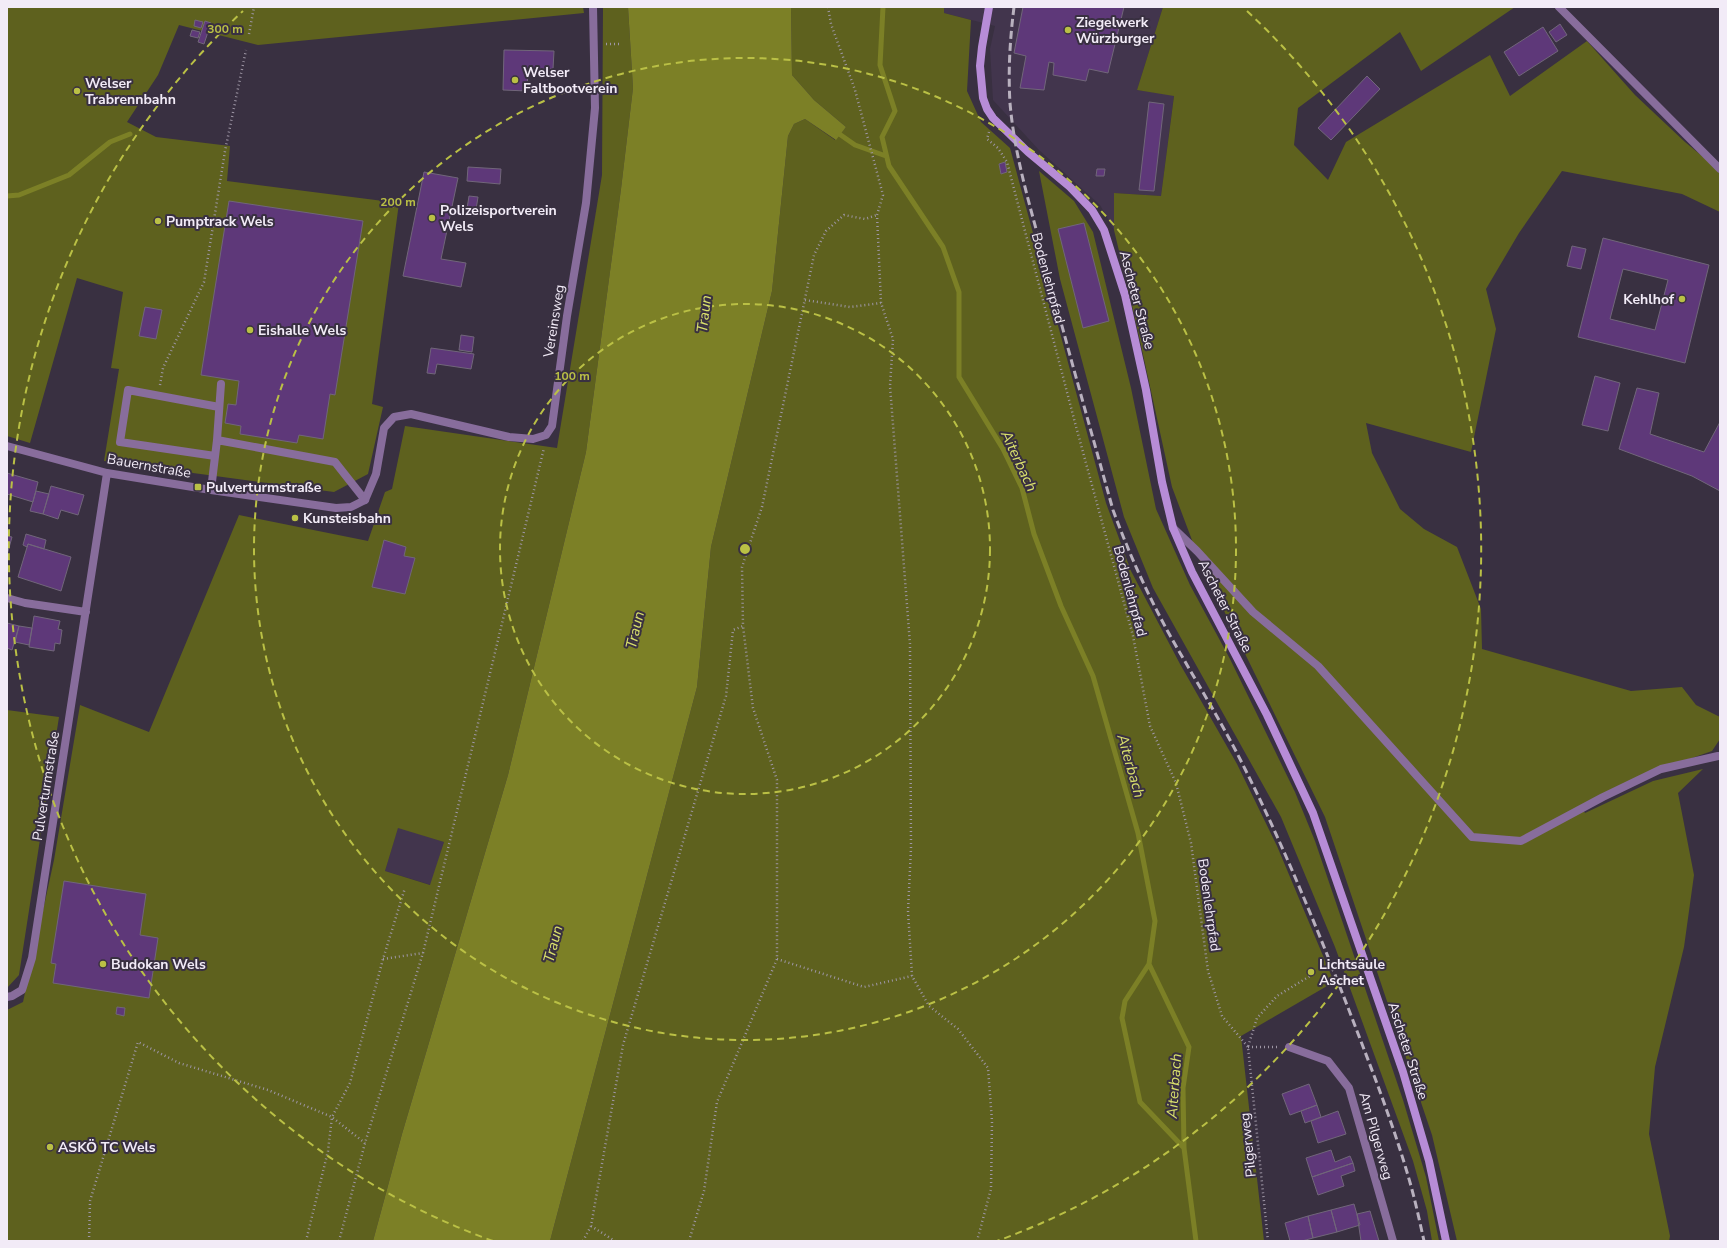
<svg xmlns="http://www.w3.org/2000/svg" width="1727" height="1248" font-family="'Nunito Sans',sans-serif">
<rect width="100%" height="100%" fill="#393041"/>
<path fill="#42354d" d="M944,7H1163L1137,90L1174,95L1161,196L1114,193V230L1100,205L1039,150L993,100L990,49L995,26L944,13Z
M398,827L444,842L431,885L385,871Z"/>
<path fill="#5e611e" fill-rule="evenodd" d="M7,7H583L584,13L258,45L179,25L158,75L127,122L156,137L230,146L227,181L399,203L372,404L383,407L368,474L334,492L104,461L119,369L111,368L123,292L77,278L30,443L7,436Z
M603,7H628L633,88L621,189L586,452L508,775L402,1134L373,1241H7V1010L23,1002L54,860L80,705L149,732L239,515L368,541L385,492L392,489L405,426L557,448L602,175ZM398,828L444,842L430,885L385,871Z
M791,7H944V13L971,20L967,91L981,122L1010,148L1106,503L1131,571L1180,664L1237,764L1277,846L1334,982L1241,1036L1264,1241H550L697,687L711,547L772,291L788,136L794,124L805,119L835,140L846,127L814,100L792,75Z
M1163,7H1515L1421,71L1400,32L1298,108L1294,145L1328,180L1346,142L1490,55L1510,96L1587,41L1635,95L1685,142L1720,171V212L1682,194L1562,171L1519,233L1486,289L1496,329L1471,452L1366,423L1372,453L1400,509L1424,529L1457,547L1481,609L1482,649L1631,691L1682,687L1696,705L1720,717V739L1712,751L1655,771L1581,807L1585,813L1653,781L1703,769L1678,793L1694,875L1684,947L1655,1067L1649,1134L1670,1236L1669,1241H1457L1432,1135L1325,817L1201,564L1172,487L1135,318L1114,230V193L1161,196L1174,96L1137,90Z
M1039,171L1074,201L1093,232L1131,388L1156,509L1190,585L1230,659L1295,792L1315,841L1403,1100L1426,1177L1439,1241H1432L1427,1211L1413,1161L1335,947L1281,817L1153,588L1124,517L1060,279Z
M7,710L59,717L19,975L7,988Z"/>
<path fill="#7c8026" d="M628,7H791L792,75L814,100L846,127L836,140L805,119L794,124L788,136L772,291L711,547L697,687L550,1241H373L402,1134L508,775L586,452L621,189L633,88Z"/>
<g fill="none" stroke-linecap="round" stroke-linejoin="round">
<path stroke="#7c8026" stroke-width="5" d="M883,7L880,65L895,111L882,137L889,166L943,247L959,292V377L1003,449L1022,488L1034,534L1061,606L1093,676L1138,833L1155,921L1149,964L1189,1047L1183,1088L1184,1148L1196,1241
M835,131L855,145L886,156
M7,196L19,195L69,175L110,142L130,134
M1149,964L1125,1001L1122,1018L1140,1102L1184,1148"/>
</g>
<path fill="#5e3879" stroke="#71667a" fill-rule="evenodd" d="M1023,7H1124L1108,73L1089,69L1086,81L1053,75L1054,63L1049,62L1044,90L1020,88L1026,56L1014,53Z
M195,20L203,22L201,28L194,26Z
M205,21L211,23L204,44L198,42Z
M1560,24L1567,35L1556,42L1549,32Z
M1543,27L1558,51L1519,76L1504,52Z
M192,30L200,32L198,38L190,36Z
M504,50L554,51L553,69H528L527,91L503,90Z
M1367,76L1380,89L1331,140L1318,128Z
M1149,102L1164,104L1154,191L1139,190Z
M1005,162L1007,172L1001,174L999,164Z
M468,167L501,169L500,184L467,181Z
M1097,169H1105L1104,176H1096Z
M424,172L458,178L441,259L466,263L461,287L403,276Z
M469,196L478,197L475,216L466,215Z
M229,201L363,221L335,395L330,394L323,439L299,435L297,443L240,434L241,426L225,423L228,404L236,405L239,381L201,375Z
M1084,223L1109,321L1083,328L1058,229Z
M1603,238L1709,265L1685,363L1578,337ZM1623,269L1668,280L1655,330L1610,319Z
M1572,246L1586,249L1581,269L1567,266Z
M145,307L162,310L156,339L139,336Z
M461,335L474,337L472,352L459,350Z
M431,348L474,354L471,369L437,364L435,374L427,373Z
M1595,376L1620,383L1608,431L1582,425Z
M1637,388L1659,393L1650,434L1704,452L1720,422V491L1692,476L1619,449Z
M7,473L38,482L33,502L7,494Z
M51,486L84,495L78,515L61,510L58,519L43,514Z
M36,491L49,494L43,514L30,511Z
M26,534L46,540L44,549L28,544L27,547L23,545Z
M7,536L12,537L7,555Z
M384,540L406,547L404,556L415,558L405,594L372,587Z
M28,544L71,557L61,591L18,577Z
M34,616L60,621L58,629L62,630L60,644L55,643L54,651L29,647Z
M7,623L19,626L12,650L7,648Z
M19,626L32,628L29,645L15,642Z
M64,881L146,894L140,935L158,938L149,998L53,983L56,964L51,963Z
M117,1007L125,1008L124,1016L116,1014Z
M1309,1084L1317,1105L1290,1115L1282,1094Z
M1317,1105L1321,1117L1305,1123L1301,1111Z
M1338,1111L1346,1134L1318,1143L1311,1121Z
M1331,1150L1335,1162L1350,1156L1353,1163L1312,1177L1306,1158Z
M1353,1163L1355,1171L1341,1176L1344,1186L1318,1195L1312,1177Z
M1354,1204L1360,1225L1337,1232L1331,1210Z
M1331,1210L1337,1232L1313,1238L1308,1216Z
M1370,1211L1379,1241H1361L1357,1214Z
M1308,1216L1313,1238L1302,1241H1290L1285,1223Z"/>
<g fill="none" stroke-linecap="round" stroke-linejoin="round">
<path stroke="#9e96a5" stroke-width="2.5" stroke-dasharray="1 3" stroke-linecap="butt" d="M828,7L831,24L855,90L883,195L877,215L881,303L893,339L890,386L910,644L911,848L908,911L912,976L929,1006L958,1029L988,1068L992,1121L991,1189L977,1241
M249,34L254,7
M606,44H619
M989,132L987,139L998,148L1007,162L1074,419L1133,636L1150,726L1176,783L1191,843L1208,971L1222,1016L1248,1047
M805,300L850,307L881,303
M160,385L163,368L204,282L225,151L246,50
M383,959L423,953
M777,959L864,987L912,976
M1248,1047H1277
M333,1118L365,1143
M591,1226L615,1241
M89,1241L90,1201L138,1042L179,1063L268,1090L332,1117L350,1083L383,959L405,888
M306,1241L328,1151L332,1117
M339,1241L365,1143L423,953L544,448
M583,1241L591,1226L623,1045L726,696L733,630L743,626L742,567L762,507L814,255L826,231L844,215L865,219L877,215
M689,1241L704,1191L717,1102L777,959V780L753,708L743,626
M1268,1241L1248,1047L1257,1018L1277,996L1315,973"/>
<path stroke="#886d9c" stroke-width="8" d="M1559,7L1720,169
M217,440L335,462L365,500
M215,456L120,442L128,390L219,407
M211,490L217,440L221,384"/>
<path stroke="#886d9c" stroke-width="8" d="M7,446L107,473L211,490L336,508L351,507L365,500L376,474L384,428L394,417L411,414L509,437L533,439L546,435L552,426L567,316L586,203L595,108L593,7
M1173,528L1197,551L1253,612L1318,666L1472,837L1521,841L1603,797L1661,769L1718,756
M7,598L25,603L86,612
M7,997L12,996L22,990L32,958L107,473
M1289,1047L1328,1061L1349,1088L1393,1241"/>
<path stroke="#b78cd7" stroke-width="8" d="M989,7L982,47L980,66L983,98L987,109L993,118L1028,152L1070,187L1092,210L1104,230L1125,295L1146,390L1162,482L1173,528L1192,572L1267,715L1313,813L1403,1072L1429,1161L1446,1241"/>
<path stroke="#b9b1bf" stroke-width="3" stroke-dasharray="8 4" stroke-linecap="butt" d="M1014,7C1010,39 1008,71 1010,103C1015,162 1034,218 1048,274C1069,353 1091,431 1113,510C1128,551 1146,591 1167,630C1192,675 1219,717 1242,763C1282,842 1315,923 1347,1005C1370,1065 1394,1125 1411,1186C1416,1204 1420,1223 1424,1241"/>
</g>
<g fill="none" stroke="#bac045" stroke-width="2" stroke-dasharray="7 5">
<circle cx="745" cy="549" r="245"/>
<circle cx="745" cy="549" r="491"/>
<path d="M493 1241A736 736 0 0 1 243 11M1247 11A736 736 0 0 1 997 1241"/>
</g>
<g fill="#bac045" stroke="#393041" stroke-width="1.5">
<circle cx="1068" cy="30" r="4"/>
<circle cx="515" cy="80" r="4"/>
<circle cx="77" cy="91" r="4"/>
<circle cx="432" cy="218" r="4"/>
<circle cx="158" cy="221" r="4"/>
<circle cx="1682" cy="299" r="4"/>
<circle cx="250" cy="330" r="4"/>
<rect x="194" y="483" width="8" height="8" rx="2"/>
<circle cx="295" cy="518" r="4"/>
<circle cx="103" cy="964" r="4"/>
<circle cx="1311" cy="972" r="4"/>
<circle cx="50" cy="1147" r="4"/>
</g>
<g text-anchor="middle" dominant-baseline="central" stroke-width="4" stroke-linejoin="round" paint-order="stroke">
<g font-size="14" font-weight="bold" fill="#f2ebf7" stroke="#393041" text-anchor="start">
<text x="1076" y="22">Ziegelwerk<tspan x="1076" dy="16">Würzburger</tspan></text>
<text x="523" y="72">Welser<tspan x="523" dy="16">Faltbootverein</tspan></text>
<text x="85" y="83">Welser<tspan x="85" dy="16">Trabrennbahn</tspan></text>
<text x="440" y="210">Polizeisportverein<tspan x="440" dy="16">Wels</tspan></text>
<text x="166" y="221">Pumptrack Wels</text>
<text x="1674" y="299" text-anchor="end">Kehlhof</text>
<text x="258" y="330">Eishalle Wels</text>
<text x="206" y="487">Pulverturmstraße</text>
<text x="303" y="518">Kunsteisbahn</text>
<text x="111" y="964">Budokan Wels</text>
<text x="1319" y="964">Lichtsäule<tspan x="1319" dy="16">Aschet</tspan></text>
<text x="58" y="1147">ASKÖ TC Wels</text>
</g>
<g font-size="14" fill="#f2ebf7" stroke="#393041">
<text transform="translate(1048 278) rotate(75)">Bodenlehrpfad</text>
<text transform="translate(1137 300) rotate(75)">Ascheter Straße</text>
<text transform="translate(554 321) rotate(-81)">Vereinsweg</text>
<text transform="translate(149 466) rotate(10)">Bauernstraße</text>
<text transform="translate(1130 591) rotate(75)">Bodenlehrpfad</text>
<text transform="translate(1225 606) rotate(63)">Ascheter Straße</text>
<text transform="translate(46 786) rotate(-81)">Pulverturmstraße</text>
<text transform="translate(1209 905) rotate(82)">Bodenlehrpfad</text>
<text transform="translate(1408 1051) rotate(72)">Ascheter Straße</text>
<text transform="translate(1376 1136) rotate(74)">Am Pilgerweg</text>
<text transform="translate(1248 1145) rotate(-96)">Pilgerweg</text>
</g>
<g font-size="15" font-style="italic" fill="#dae16c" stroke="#393041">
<text transform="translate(704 314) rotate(-83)">Traun</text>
<text transform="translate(1019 461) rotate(65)">Aiterbach</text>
<text transform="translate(635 630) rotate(-77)">Traun</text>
<text transform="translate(1131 766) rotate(74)">Aiterbach</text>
<text transform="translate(553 944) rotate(-75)">Traun</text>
<text transform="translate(1174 1086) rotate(-86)">Aiterbach</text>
</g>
</g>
<circle cx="745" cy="549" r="6" fill="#bac045" stroke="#393041" stroke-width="2"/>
<g font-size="12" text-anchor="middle" font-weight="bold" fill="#bac045" stroke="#393041" stroke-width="4" stroke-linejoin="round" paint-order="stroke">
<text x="225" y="33">300 m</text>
<text x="398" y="206">200 m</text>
<text x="572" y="380">100 m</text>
</g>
<rect width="1727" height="1248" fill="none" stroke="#f2ebf7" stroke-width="16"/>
</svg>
